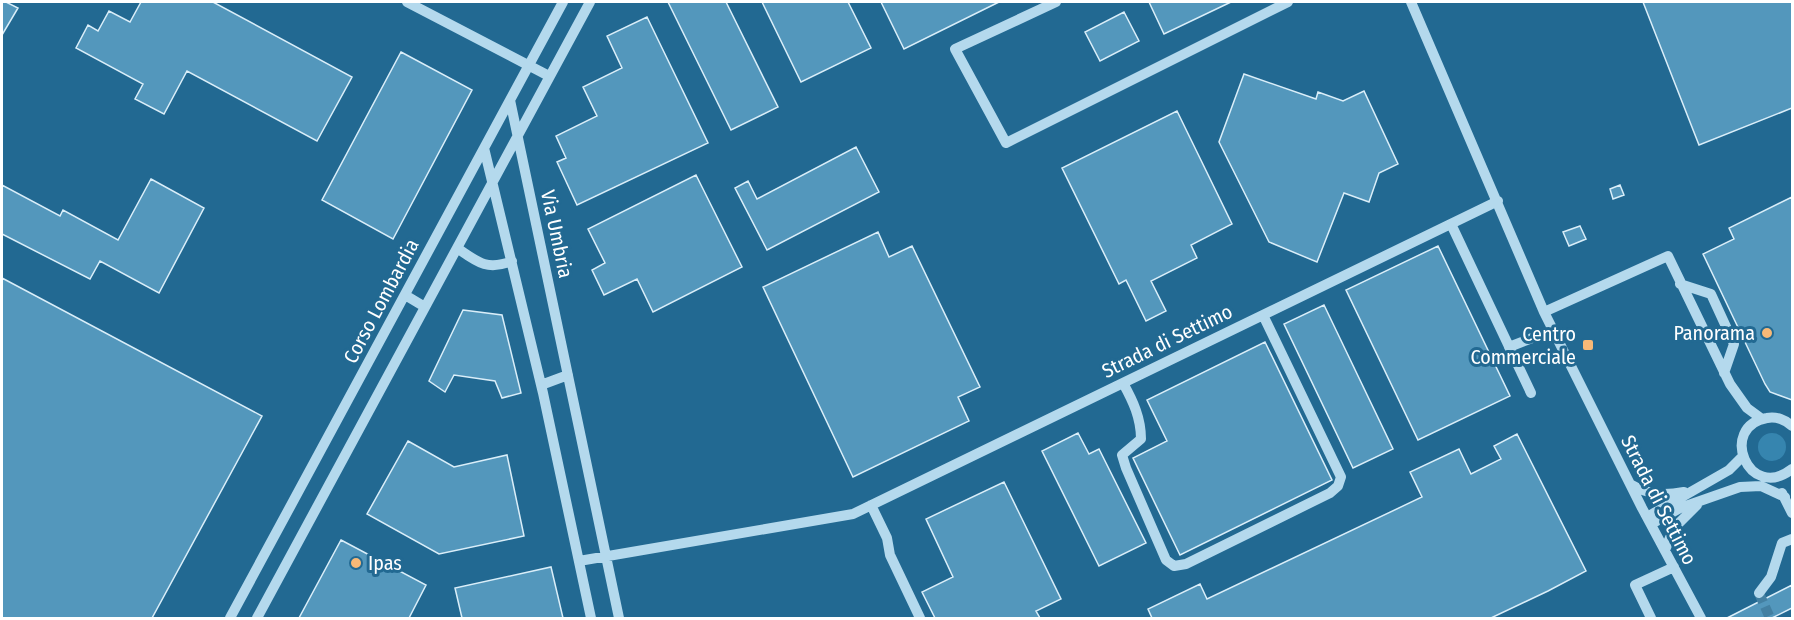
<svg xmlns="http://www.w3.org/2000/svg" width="1794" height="620" font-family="'Fira Sans Condensed',sans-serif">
<rect width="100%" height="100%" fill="#226992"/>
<path fill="#3685af" d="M1758 447a14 14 0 1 1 28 0a14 14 0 1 1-28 0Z"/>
<path fill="#5397bc" stroke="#daeef9" stroke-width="1.5" d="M2,2H6L18,8L2,35Z
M141,2H213L352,77L317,141L187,71L164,114L135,99L143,84L76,48L88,25L98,31L109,11L130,22Z
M668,2H726L778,107L731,130Z
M762,2H848L871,48L801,82Z
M881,2H999L904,49Z
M1149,2H1231L1164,34Z
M1643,2H1792V108L1699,145Z
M1124,12L1139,41L1100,61L1085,32Z
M647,17L708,143L577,205L557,162L566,158L556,136L597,116L583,87L622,68L607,36Z
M401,52L472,90L393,239L322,200Z
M1244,74L1316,99L1318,92L1343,101L1364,91L1398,164L1379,173L1369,202L1344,193L1317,262L1269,242L1219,142Z
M1177,111L1232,224L1191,245L1197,258L1151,281L1166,311L1146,321L1126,280L1119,284L1062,168Z
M856,147L879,192L767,250L735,188L748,181L757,199Z
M696,175L742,267L653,312L637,279L604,295L592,270L605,263L588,229Z
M151,179L204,208L159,293L100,261L90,279L2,234V185L60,216L63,210L118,240Z
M1620,185L1624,195L1613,199L1610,189Z
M1792,197V400L1770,392L1765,384L1703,254L1734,239L1729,228Z
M1580,226L1586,239L1569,246L1563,232Z
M878,232L889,257L912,246L980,387L958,397L969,421L853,477L763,287Z
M1438,246L1510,396L1418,440L1346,290Z
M2,278L262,416L152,618H2Z
M1324,305L1393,449L1353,468L1284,324Z
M463,310L502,315L521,393L502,398L495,381L454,375L445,392L429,381Z
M1265,342L1332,480L1180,555L1133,458L1167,441L1147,400Z
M1078,433L1089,454L1099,449L1146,543L1099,566L1042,451Z
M1517,434L1586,571L1548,591L1491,618H1152L1148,609L1200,584L1207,599L1422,497L1410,472L1459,449L1471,474L1501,459L1494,446Z
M408,441L454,467L507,455L524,536L439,554L367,514Z
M1004,482L1061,599L1036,611L1040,618H935L922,592L953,577L926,519Z
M341,540L426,585L409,618H299Z
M551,567L563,618H462L455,588Z
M1792,585V608L1772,618H1727Z"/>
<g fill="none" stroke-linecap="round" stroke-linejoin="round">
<path stroke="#4380a2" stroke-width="10" stroke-dasharray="10 5" stroke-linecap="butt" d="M1759,593L1770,618"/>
<path stroke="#b4d9ed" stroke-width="10" d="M407,2L549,76
M1056,2L955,49L1006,143L1288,2
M1411,2L1544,312L1642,508L1701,618
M510,100L619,618
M484,148L543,393L591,618
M1451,224L1531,393
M457,248C477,262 487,271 512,261
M1680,284L1711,294L1734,344L1724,373
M405,295L425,307
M1544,312L1668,256L1730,384L1747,408L1762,419
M1509,347L1553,330
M1123,383C1133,401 1141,418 1141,439L1122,455L1126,468L1166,560L1174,566L1186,564L1330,493L1338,486L1341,477L1263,315
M541,385L568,375
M1792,426C1786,420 1776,416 1767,418C1718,426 1748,503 1792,469
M1630,484C1649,495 1663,496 1684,492
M1782,493L1792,513
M871,505L887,538L890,555L920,618
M1647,517L1729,470L1743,456
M1651,524L1680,508L1740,487L1761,486L1785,497
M1665,550L1674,528L1697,505
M579,561L853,514L1498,201
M1759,593L1771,577L1782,543L1792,539
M230,618L563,2
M257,618L590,2
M1651,618L1635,585L1674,567"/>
</g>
<g fill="#f8b977" stroke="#226992" stroke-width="2">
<circle cx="1767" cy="333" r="6"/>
<rect x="1582" y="339" width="12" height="12" rx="3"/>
<circle cx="356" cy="563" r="6"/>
</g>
<g text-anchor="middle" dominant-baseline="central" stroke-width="6" stroke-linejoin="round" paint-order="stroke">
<g font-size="20" fill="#fff" stroke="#226992">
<text transform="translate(557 234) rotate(78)">Via Umbria</text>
<text transform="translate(381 301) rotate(-62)">Corso Lombardia</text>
<text transform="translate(1167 341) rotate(-26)">Strada di Settimo</text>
<text transform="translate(1659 500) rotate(63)">Strada di Settimo</text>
</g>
<g font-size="20" fill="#fff" stroke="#226992" text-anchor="end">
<text x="1755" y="333">Panorama</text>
<text x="1576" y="334">Centro<tspan x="1576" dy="23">Commerciale</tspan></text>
<text x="368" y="563" text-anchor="start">Ipas</text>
</g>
</g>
<rect width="1794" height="620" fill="none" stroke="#ffffff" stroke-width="6"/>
</svg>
